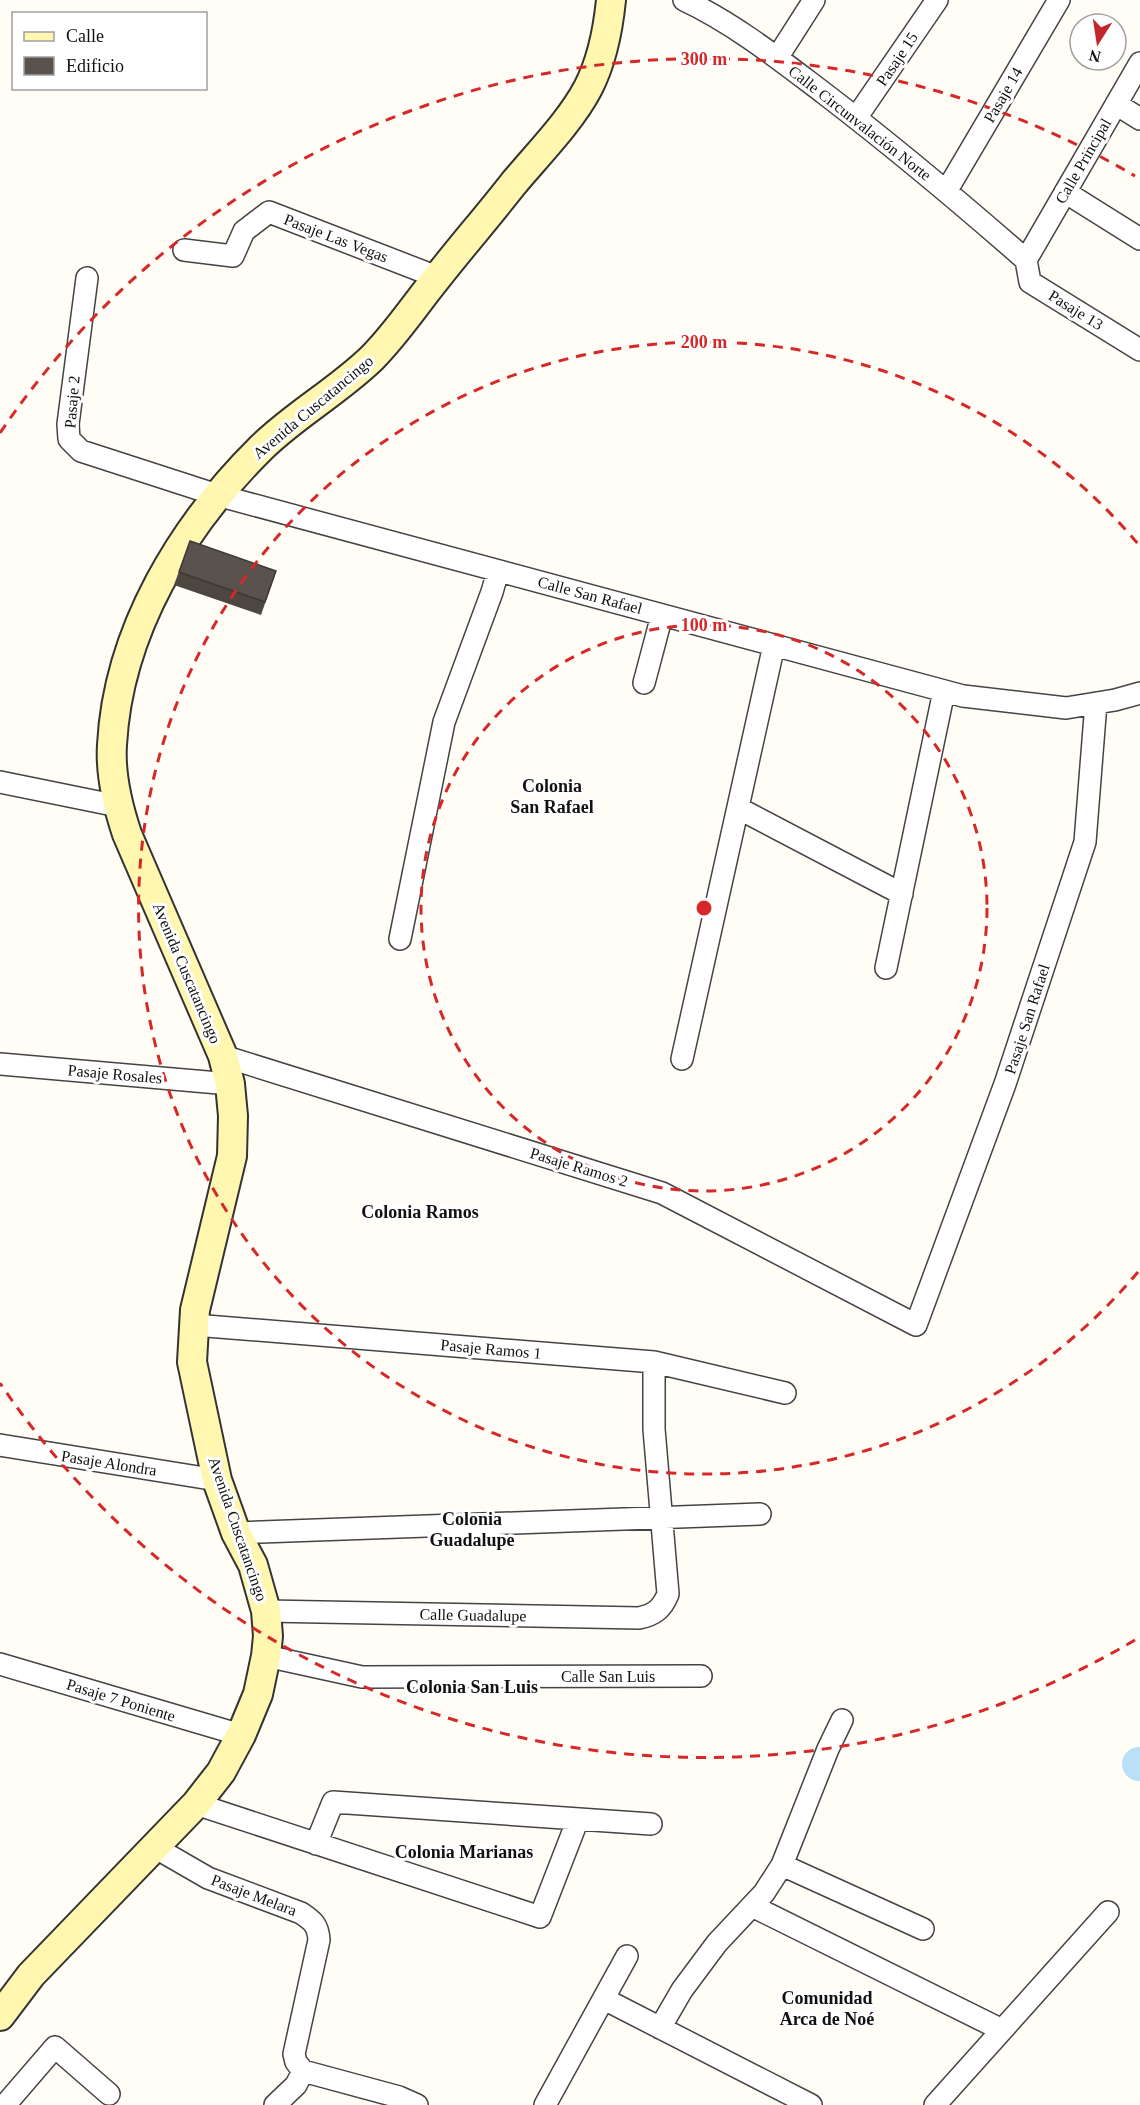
<svg xmlns="http://www.w3.org/2000/svg" width="1140" height="2105" font-family="'Times New Roman',serif">
<rect width="100%" height="100%" fill="#fffdf5"/>
<g fill="none" stroke-linecap="round" stroke-linejoin="round">
<path stroke="#b9e0f7" stroke-width="34" d="M1139,1764H1140"/>
<defs>
<path id="street" d="M684,0C735,24 780,60 825,94C894,147 961,203 1026,260
M777,58L814,0
M1116,104L1140,119
M856,118L937,0
M947,190L1059,0
M1065,192L1140,239
M184,250L233,256L244,231L269,212L437,277
M1026,260L1140,63
M1026,260L1030,282L1140,350
M87,278L68,424L69,439L81,451L217,495L963,696L1066,708L1115,700L1140,693
M644,683L662,615
M0,782L118,806
M738,808L902,894
M400,939L444,722L492,592L498,571
M886,968L944,691
M223,1056L662,1193L916,1325L1005,1084L1085,842L1096,703
M682,1059L774,645
M0,1064L230,1084
M194,1325L654,1362L785,1393
M0,1445L217,1480
M236,1533L760,1514
M266,1611L639,1618C654,1615 662,1609 668,1594L654,1429V1362
M266,1656L362,1677L701,1676
M0,1664L241,1735
M196,1804L540,1917L578,1819
M316,1844L333,1802L651,1824
M156,1848L208,1878L301,1913C313,1921 318,1925 319,1940L294,2054L296,2062L303,2071L399,2097L417,2105
M782,1865L923,1929
M752,1906L1002,2030
M604,1999L811,2105
M660,2028L682,1990L717,1943L764,1893L782,1865L828,1749L842,1720
M5,2105L55,2047L109,2094
M275,2105L296,2085L303,2071
M545,2105L627,1956
M935,2105L1108,1912"/>
<path id="secondary" d="M0,2016L31,1975L196,1804L221,1772L241,1735L258,1694L266,1656L268,1636L266,1611L253,1565L236,1533L217,1480L192,1362L195,1310L232,1156L233,1116L230,1084L223,1056L127,834C118,807 110,775 112,745C118,631 182,526 262,447C296,414 338,391 372,358C396,334 415,305 436,279C461,247 488,216 513,184C538,154 570,122 588,88C602,61 608,30 611,0"/>
</defs>
<use href="#street" stroke="#444" stroke-width="24"/>
<use href="#secondary" stroke="#333" stroke-width="32"/>
<use href="#street" stroke="#fff" stroke-width="21"/>
<use href="#secondary" stroke="#fff6b0" stroke-width="28"/>
</g>
<path fill="#4d4742" d="M190,541L276,571L261,615L174,585Z"/>
<path fill="#5a524d" stroke="#3f3936" stroke-width="1.5" d="M190,541L276,571L265,602L179,572Z"/>
<g fill="none" stroke="#d62828" stroke-width="3" stroke-dasharray="10 8">
<circle cx="704" cy="908" r="283"/>
<path d="M1138 1272A566 566 0 1 1 1138 544"/>
<path d="M1135 1640A849 849 0 0 1 0 1383M0 433A849 849 0 0 1 1135 176"/>
</g>
<g text-anchor="middle" dominant-baseline="central" stroke-width="6" stroke-linejoin="round" paint-order="stroke">
<g font-size="16" fill="#111" stroke="#fff">
<text transform="translate(897 59) rotate(-56)">Pasaje 15</text>
<text transform="translate(1003 95) rotate(-60)">Pasaje 14</text>
<text transform="translate(860 123) rotate(38)">Calle Circunvalación Norte</text>
<text transform="translate(1083 161) rotate(-60)">Calle Principal</text>
<text transform="translate(336 238) rotate(21)">Pasaje Las Vegas</text>
<text transform="translate(1076 310) rotate(32)">Pasaje 13</text>
<text transform="translate(72 402) rotate(-85)">Pasaje 2</text>
<text transform="translate(313 407) rotate(-40)">Avenida Cuscatancingo</text>
<text transform="translate(590 595) rotate(15)">Calle San Rafael</text>
<text transform="translate(187 973) rotate(67)">Avenida Cuscatancingo</text>
<text transform="translate(1027 1019) rotate(-72)">Pasaje San Rafael</text>
<text transform="translate(115 1074) rotate(5)">Pasaje Rosales</text>
<text transform="translate(579 1167) rotate(17)">Pasaje Ramos 2</text>
<text transform="translate(491 1349) rotate(5)">Pasaje Ramos 1</text>
<text transform="translate(109 1463) rotate(9)">Pasaje Alondra</text>
<text transform="translate(238 1529) rotate(71)">Avenida Cuscatancingo</text>
<text transform="translate(473 1615) rotate(1)">Calle Guadalupe</text>
<text x="608" y="1676">Calle San Luis</text>
<text transform="translate(121 1700) rotate(17)">Pasaje 7 Poniente</text>
<text transform="translate(254 1895) rotate(21)">Pasaje Melara</text>
</g>
<g font-size="18" font-weight="bold" fill="#111" stroke="#fff">
<text x="552" y="786">Colonia<tspan x="552" dy="21">San Rafael</tspan></text>
<text x="420" y="1212">Colonia Ramos</text>
<text x="472" y="1519">Colonia<tspan x="472" dy="21">Guadalupe</tspan></text>
<text x="472" y="1687">Colonia San Luis</text>
<text x="464" y="1852">Colonia Marianas</text>
<text x="827" y="1998">Comunidad<tspan x="827" dy="21">Arca de Noé</tspan></text>
</g>
</g>
<circle cx="704" cy="908" r="9" fill="#d62828" stroke="#fff" stroke-width="3"/>
<g font-size="18" text-anchor="middle" font-weight="bold" fill="#d62828" stroke="#fff" stroke-width="6" stroke-linejoin="round" paint-order="stroke">
<text x="704" y="65">300 m</text>
<text x="704" y="348">200 m</text>
<text x="704" y="631">100 m</text>
</g>
<rect x="12" y="12" width="195" height="78" fill="#ffffff" stroke="#a0a0a0" stroke-width="1.5"/>
<rect x="24" y="32" width="30" height="9" fill="#fff6b0" stroke="#a0a0a0" stroke-width="1.5"/>
<text x="66" y="42" font-size="18" fill="#111111">Calle</text>
<rect x="24" y="57" width="30" height="18" fill="#5a524d" stroke="#a0a0a0" stroke-width="1.5"/>
<text x="66" y="72" font-size="18" fill="#111111">Edificio</text>
<g transform="translate(1098 42) rotate(192)"><circle r="28" fill="#ffffff" stroke="#a0a0a0" stroke-width="1.5"/>
<path d="M0-4.5L10 22L0 15L-10 22Z" fill="#c4262e"/>
<text y="-9" font-size="16" font-weight="bold" text-anchor="middle" fill="#111111">N</text>
</g>
</svg>
